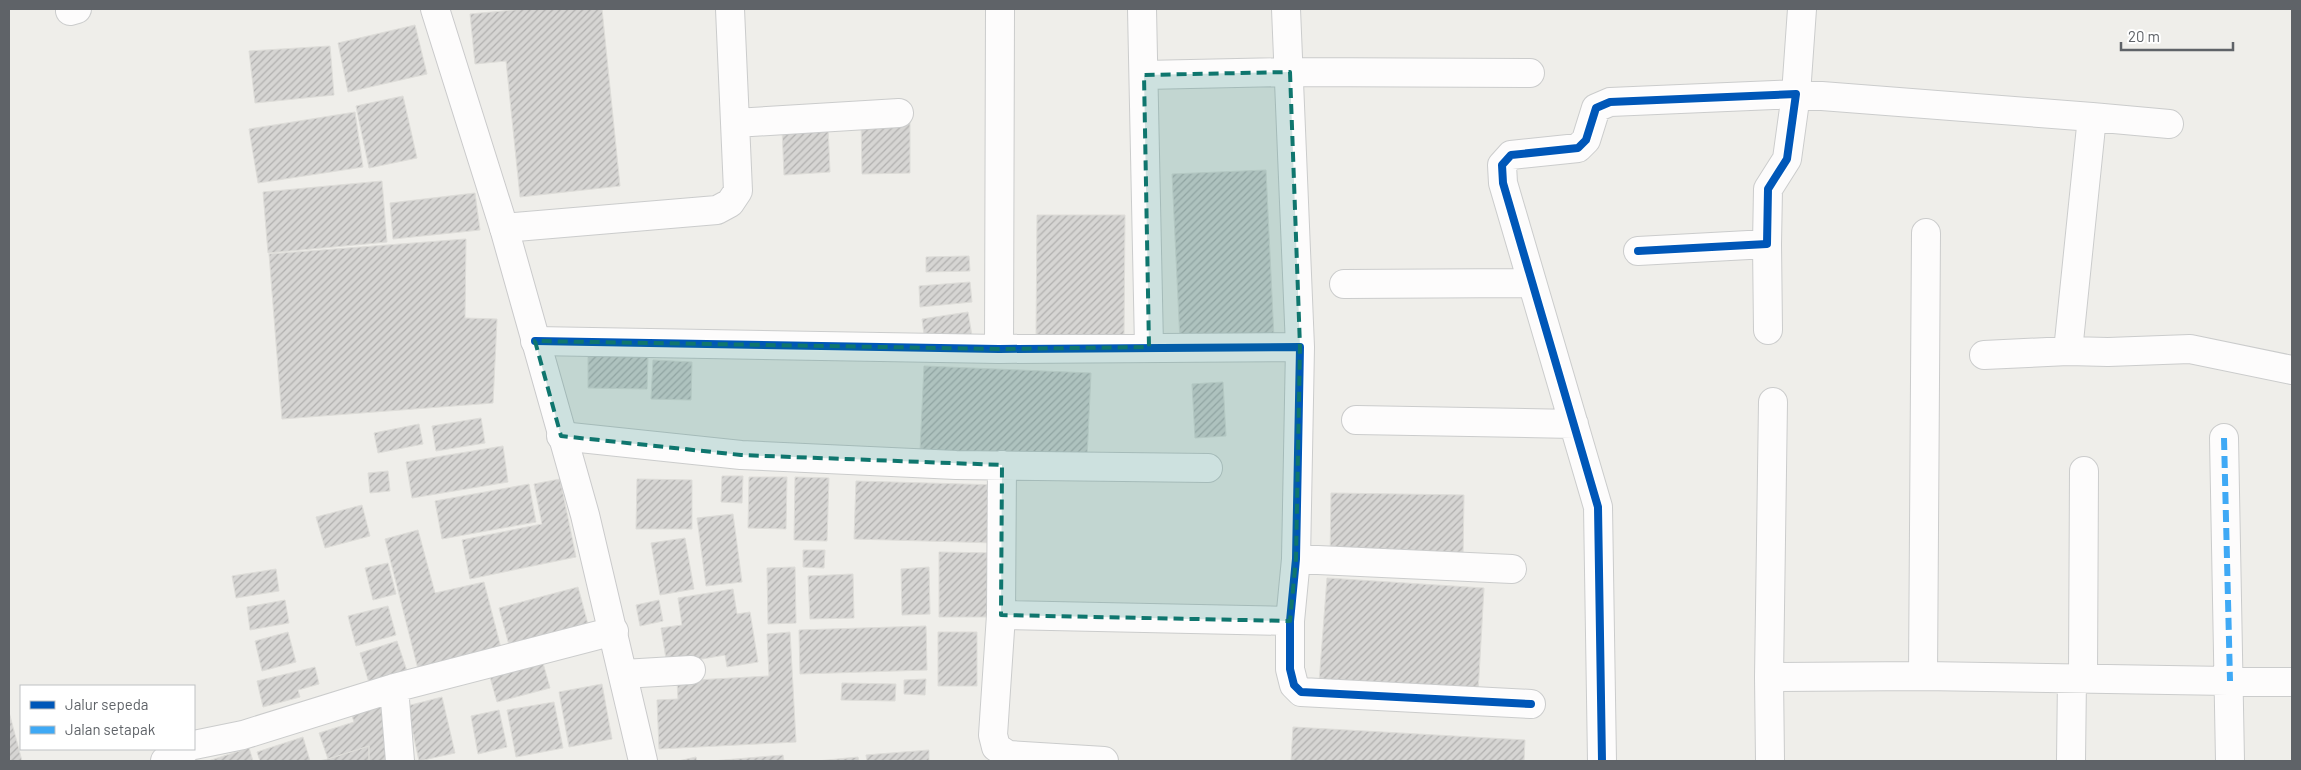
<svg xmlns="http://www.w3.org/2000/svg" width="2301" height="770" font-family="Barlow,sans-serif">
<defs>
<pattern id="building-hatch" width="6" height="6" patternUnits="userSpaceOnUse" patternTransform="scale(1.25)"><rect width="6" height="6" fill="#d6d5d3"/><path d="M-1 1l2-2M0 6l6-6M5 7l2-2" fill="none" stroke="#b1b0af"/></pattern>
</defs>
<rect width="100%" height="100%" fill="#efeeea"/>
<path fill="url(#building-hatch)" stroke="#deddd9" d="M525,9H602L620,186L520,197L506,61L475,64L470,14Z
M415,25L427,74L348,92L338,43Z
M330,46L334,95L255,103L249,51Z
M403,96L417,158L369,168L356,106Z
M355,112L363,167L258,183L249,129Z
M910,118V173L862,174L861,119Z
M828,126L830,172L784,175L782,128Z
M1266,170L1274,338L1180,342L1172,174Z
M382,181L387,242L268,253L263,192Z
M475,193L480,230L393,239L390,203Z
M1037,215H1125L1124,339L1036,338Z
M466,239L465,318L497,319L493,403L282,419L269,254Z
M969,256L970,271L926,272V257Z
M970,282L972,302L920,307L919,286Z
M968,312L972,336L925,343L922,319Z
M588,356L648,357L647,389L588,388Z
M653,360L692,362L691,400L651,399Z
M924,366L1091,373L1087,458L920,451Z
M1223,382L1226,436L1195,438L1192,384Z
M481,418L485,443L436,451L432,426Z
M419,424L423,444L378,453L374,433Z
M503,446L508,482L412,498L406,462Z
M388,471L390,491L370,493L368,473Z
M722,476H743L742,503L721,502Z
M749,477H787L786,529L748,528Z
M795,477L829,478L827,541L794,540Z
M560,479L576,557L470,579L462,540L542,524L534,484Z
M637,479L692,480V529H636Z
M856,481L999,485L997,543L854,539Z
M529,484L536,522L442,539L435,501Z
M1331,493L1464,495L1463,559L1330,557Z
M362,505L370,536L325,548L316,517Z
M733,514L742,582L706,586L697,518Z
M418,530L435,593L484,582L502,652L419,673L385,539Z
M685,538L694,589L660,595L651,543Z
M803,550H825L824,568L803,567Z
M939,552L996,553L995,617H939Z
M388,563L396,594L373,600L365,568Z
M795,567L796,623L768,624L767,568Z
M929,567L930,614L902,615L901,569Z
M276,569L279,591L236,598L232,576Z
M853,574L854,618L810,619L808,576Z
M1327,578L1484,588L1478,693L1319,683Z
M578,587L589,628L510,649L499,608Z
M733,589L737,614L750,612L758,662L727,667L725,655L667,665L661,628L682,625L678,598Z
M285,600L289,623L250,630L247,607Z
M659,600L663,621L640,626L636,605Z
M388,606L396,635L356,646L348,616Z
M926,626L927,670L800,674L799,630Z
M288,632L296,662L262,671L255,641Z
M790,632L796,742L659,749L657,700L678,699L677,681L769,676L767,634Z
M938,632H977V686H938Z
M397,641L408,674L370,686L360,653Z
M543,663L550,688L497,702L490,677Z
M315,667L319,684L298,690L300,697L263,707L257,681Z
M926,679L925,695L904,694V680Z
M842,683L896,684L895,701L841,700Z
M602,684L612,739L569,747L559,692Z
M388,692L396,761H369V746L328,759L319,733L354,722L351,713Z
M442,697L455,753L419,761L407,706Z
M554,702L563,748L516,757L507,710Z
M499,710L507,747L478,754L471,716Z
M9,712L22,761H9Z
M1293,727L1525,740L1524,761H1291Z
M303,737L310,761H260L257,752Z
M369,746V761H319L328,759Z
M249,748L253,761H208Z
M929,750V761H867L866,755Z
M783,755L784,761H712Z
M696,757L697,761H678Z
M858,757L859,761H817Z"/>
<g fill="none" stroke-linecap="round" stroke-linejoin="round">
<defs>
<path id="street" d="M1142,9L1149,347
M1286,9L1300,347
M1802,9L1796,94L2092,117L2068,351L2108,352L2190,349L2292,370
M70,11L77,9
M1144,75L1290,72L1530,73
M2092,117L2169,124
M735,123L899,113
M504,228L717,210L730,203L738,191L730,9
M1767,244L1768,330
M1344,284L1532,283
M535,341L999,349L1300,347L1296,559L1290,621V669L1294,685L1301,692L1531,704
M999,349L1000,9
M1984,355L2068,351
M1356,420L1574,424
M561,436L741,455L956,465L1208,468
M2224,438L2230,761
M1002,465L1001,615L1290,621
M1296,559L1512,569
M1001,615L993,735L996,747L1008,755L1104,761
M623,674L691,670
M1923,676L1926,233
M1769,677L1773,402
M2083,678L2084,471
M394,688L400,761
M194,745L243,735L394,688L614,631
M165,761L186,749
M1602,761L1598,507L1503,183L1502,165L1511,155L1578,148L1586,140L1596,108L1610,102L1796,94L1787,159L1768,189L1767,244L1638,251
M1770,761L1769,677L1923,676L2292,682
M2071,761L2072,678"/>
<path id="secondary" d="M435,9L504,228L585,515L643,761"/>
</defs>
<use href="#street" stroke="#cbcccc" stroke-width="30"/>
<use href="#secondary" stroke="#cacacb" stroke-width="30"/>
<use href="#street" stroke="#fdfcfc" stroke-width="28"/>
<use href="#secondary" stroke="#fdfcfc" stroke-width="28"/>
<path stroke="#3fa9f5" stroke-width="6" stroke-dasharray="12 6" stroke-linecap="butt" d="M2224,438L2230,681"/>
<defs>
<path id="cycleway" d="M535,341L999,349L1300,347L1296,559L1290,621V669L1294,685L1301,692L1531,704
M1602,761L1598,507L1503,183L1502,165L1511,155L1578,148L1586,140L1596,108L1610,102L1796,94L1787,159L1768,189L1767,244L1638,251"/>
</defs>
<use href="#cycleway" stroke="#fff" stroke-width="11"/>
<use href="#cycleway" stroke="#0057b8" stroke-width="8"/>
</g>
<path fill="#0f766e" fill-opacity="0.2" stroke="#0f766e" stroke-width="4" stroke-dasharray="10 6" stroke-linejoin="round" d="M1290,72L1300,347L1296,559L1290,621L1001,615L1002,465L741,455L561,436L535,341L999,349L1149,347L1144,75Z"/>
<rect width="2301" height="770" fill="none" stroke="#5f6368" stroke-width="20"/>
<rect x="20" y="685" width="175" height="65" fill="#ffffff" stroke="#bfc1c3"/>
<rect x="30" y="701" width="25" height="8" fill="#0057b8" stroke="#bfc1c3"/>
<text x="65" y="710" font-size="15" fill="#5f6368">Jalur sepeda</text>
<rect x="30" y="726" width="25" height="8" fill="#3fa9f5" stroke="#bfc1c3"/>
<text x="65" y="735" font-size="15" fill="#5f6368">Jalan setapak</text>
<path d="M2121 42v8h112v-8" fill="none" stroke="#5f6368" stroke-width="2.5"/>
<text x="2128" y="42" font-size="15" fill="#5f6368" stroke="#ffffff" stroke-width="4" paint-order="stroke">20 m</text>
</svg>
